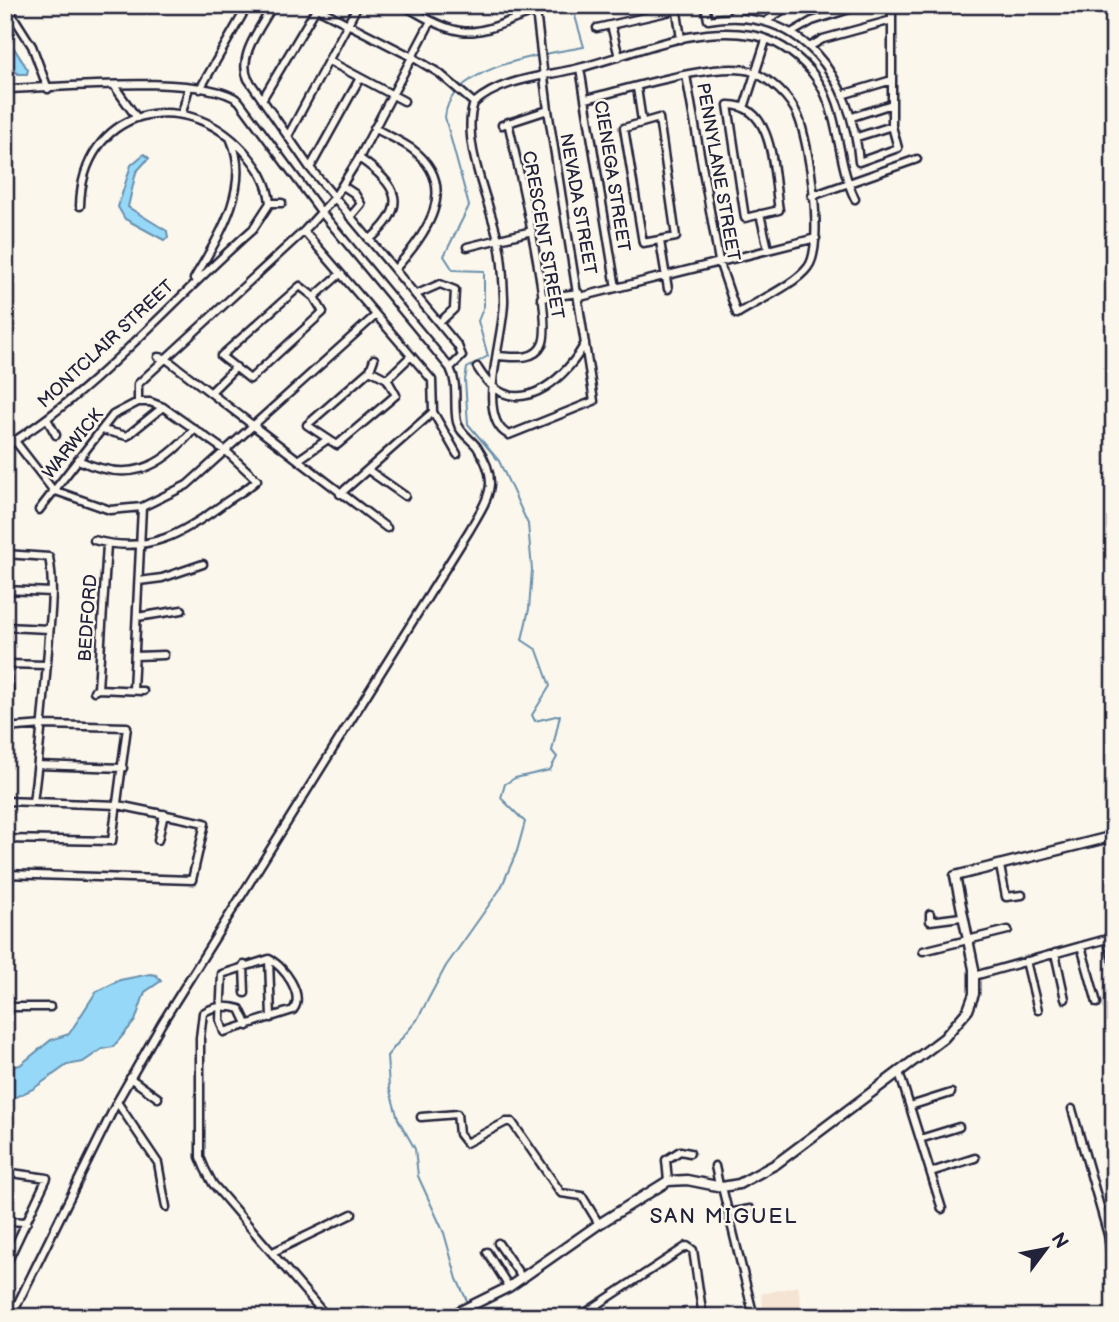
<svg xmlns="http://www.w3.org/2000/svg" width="1119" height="1322" font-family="'Balsamiq Sans',sans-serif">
<rect width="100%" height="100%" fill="#fbf7ec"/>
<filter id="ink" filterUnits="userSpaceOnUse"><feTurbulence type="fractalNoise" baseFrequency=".0143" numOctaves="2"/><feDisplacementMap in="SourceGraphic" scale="14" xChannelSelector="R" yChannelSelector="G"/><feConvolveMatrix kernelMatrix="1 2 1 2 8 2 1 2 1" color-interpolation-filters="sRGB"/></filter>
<g filter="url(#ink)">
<path fill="#f5e4d3" d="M798,1286L803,1317H765L761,1294Z"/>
<path fill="#96d8f8" stroke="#688fac" stroke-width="2" d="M5,34L28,70L27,74H18L5,60Z
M144,154L149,158L136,172L128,207L167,231L168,238L164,240L125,219L118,207L131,165Z
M150,974L156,975L161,981L145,992L135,1021L113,1047L102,1049L83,1062L67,1065L33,1089L5,1102V1068L20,1065L51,1040L69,1034L96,992L120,980Z"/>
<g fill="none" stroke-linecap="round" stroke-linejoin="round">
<path stroke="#688fac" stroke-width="2" d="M468,1303L457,1279L444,1233L418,1176L415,1149L398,1119L389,1087L387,1056L417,1020L446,966L501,888L517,851L525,822L501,798L505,784L515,778L550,770L557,757L552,751L560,715L535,721L532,715L550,686L537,650L522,640L529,609L532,570L528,524L499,461L468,424L465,380L467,368L488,356L478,321L484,306V271L453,270L444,256L469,206L445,117C449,66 543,54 584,47L575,16L577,13L602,5
M471,1308L475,1317"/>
<defs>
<path id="minor" d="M6,5L32,46L48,89
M273,5C262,26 237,55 248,79L310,168L458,346L462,356L450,368
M311,5L412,57L439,73L474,103
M403,5C467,43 470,36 536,11L548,110L594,401L509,435C473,418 506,332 504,298C503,279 503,262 499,244C491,204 460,141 474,103C503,78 543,77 579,68C634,54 693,25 751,35C773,38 795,53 810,70C842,108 834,156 855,199
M676,5L681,39
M705,5L708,20C801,4 852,78 859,162L898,148L892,126V5
M731,16L749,5
M765,22L790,5
M611,25L619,57
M597,28L676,10
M791,33L812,21L862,5
M809,47L823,39L892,20
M329,61L404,101
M580,68L616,288
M115,87L137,118
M637,88L642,121
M5,89C55,88 204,73 239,101L322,213L450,368C459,386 453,404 457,422C459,432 471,439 477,447C501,483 488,498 469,531L162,1023L117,1102L11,1317
M200,89L248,5
M845,94L892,80
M263,98L317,7
M586,99C622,91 721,59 753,72C771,80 790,97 798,116C809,142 825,245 808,267C796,284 756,302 737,314L719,261L686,75
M728,105C776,104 773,177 779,210L745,218Z
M744,108L766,40
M182,113L189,87
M852,117L892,104
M659,118L676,237L643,243L624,128Z
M502,125L548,110
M374,128C387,135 401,141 412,149C462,187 425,236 395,269
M288,136L358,5
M857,137L892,126
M359,158C398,185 410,206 369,240
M310,168L360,78
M343,186L355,194L361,204L350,217
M812,196L917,159
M270,203H282
M760,214L768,249
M304,231L432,380L433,412L457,454
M660,241L668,289
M467,247L532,231
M194,279C217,239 252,188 231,140
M300,286L314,297L323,312L250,379L221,356Z
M417,294L440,284L455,290L454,309L439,323
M314,297L340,274
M580,297L816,238
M541,298L579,293
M499,356C514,357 534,361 542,345C555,322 516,157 508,122
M158,357L165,358L387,528
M477,367C481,373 485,380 491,385C525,417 570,373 585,343
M370,370L387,379L396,395L337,445L307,425Z
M370,370L374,359
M387,379L411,356
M211,392L236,367
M138,402V384L304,231L334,198L359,158L431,21
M47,419L56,435
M102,430L127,436L163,407
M15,441L53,490L110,510L142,507L187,485L376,315
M5,447C99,389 171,301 253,229L270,203C268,182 258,167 244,151C182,83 82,110 80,206
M78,460C128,483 160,470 194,429
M298,460L328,439
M368,470L405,496
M340,494L433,412
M39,510L113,415L138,402H150L163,407L227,452L257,480C248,489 236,495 226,502C184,533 148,555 94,540
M5,554L49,557C55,588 50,619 48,650C44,701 40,751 33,802
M139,581L162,578L203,564
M5,590L52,592
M137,617L182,610
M5,627L49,629
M135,656L164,655
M5,664L47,665
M6,664L9,691
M98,689L143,691
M133,690L142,507
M94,691L98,689L107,544
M5,728L43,725L127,727L112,841L5,839
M38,765L123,768
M5,801L118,805L205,823L192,880L5,874
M158,840L164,814
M1000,866L1006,897L1022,895
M930,914V921L961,917
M1107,938L1114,963
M1081,946L1097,1003
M923,951L1008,930
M1055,953L1065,999
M269,959C284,966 305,995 293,1010L224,1032L220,1020L222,974Z
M269,959L271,1018
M1026,961L1038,1010
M244,965L245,993
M974,976L1114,937
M5,1007H50
M248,1026L240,1009C229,1005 213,1006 203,1013L200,1038V1157L205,1169L213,1184L327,1317
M899,1072L942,1209
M130,1078L158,1098
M117,1102L158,1163L166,1207
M910,1106L951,1093
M1072,1109L1108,1235L1114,1276
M421,1117L457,1114L459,1134L466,1143L506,1122H512L561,1193L582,1196L599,1224
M920,1139L959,1127
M715,1166L719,1185
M5,1172L47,1178L5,1267
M931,1172L975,1158
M668,1181L666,1160L680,1151L690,1153
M722,1187L754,1317
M728,1213L750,1209
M5,1221L27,1222
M498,1243L523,1279
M273,1252L352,1214
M487,1252L509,1287
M579,1317L687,1246L693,1250L703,1317
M735,1317L753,1313
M1112,1317L1114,1316"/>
<path id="tertiary" d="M448,1317L509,1287L599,1224L668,1181L687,1180L722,1187L739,1184L776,1164L944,1038L968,1010L974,994V969L955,876L1114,836"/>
</defs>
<use href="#minor" stroke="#22223b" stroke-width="11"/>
<use href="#tertiary" stroke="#22223b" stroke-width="13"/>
<use href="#minor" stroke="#fbf7ec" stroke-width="6"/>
<use href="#tertiary" stroke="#fbf7ec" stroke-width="8"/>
</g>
</g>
<g text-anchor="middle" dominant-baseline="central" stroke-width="5" stroke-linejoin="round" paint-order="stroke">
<g font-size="18" fill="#22223b" stroke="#fbf7ec">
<text transform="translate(718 172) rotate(80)">PENNYLANE STREET</text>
<text transform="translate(612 176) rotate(81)">CIENEGA STREET</text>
<text transform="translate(578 204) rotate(80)">NEVADA STREET</text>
<text transform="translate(543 235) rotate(80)">CRESCENT STREET</text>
<text transform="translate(106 344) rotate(-43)">MONTCLAIR STREET</text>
<text transform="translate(73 444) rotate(-51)">WARWICK</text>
<text transform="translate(88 618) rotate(-86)">BEDFORD</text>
</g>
<g font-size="21" letter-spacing="2" fill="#22223b" stroke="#fbf7ec">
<text x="724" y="1216">SAN MIGUEL</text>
</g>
</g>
<rect width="1119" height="1322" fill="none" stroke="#fbf7ec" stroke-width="28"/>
<rect x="14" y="14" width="1091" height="1294" fill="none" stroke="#22223b" stroke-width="2.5" filter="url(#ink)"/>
<g transform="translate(1046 1249) rotate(58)" stroke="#fbf7ec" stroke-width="5" paint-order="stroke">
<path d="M0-5L12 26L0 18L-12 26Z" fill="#22223b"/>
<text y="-10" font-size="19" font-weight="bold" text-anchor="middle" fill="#22223b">N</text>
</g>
</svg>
